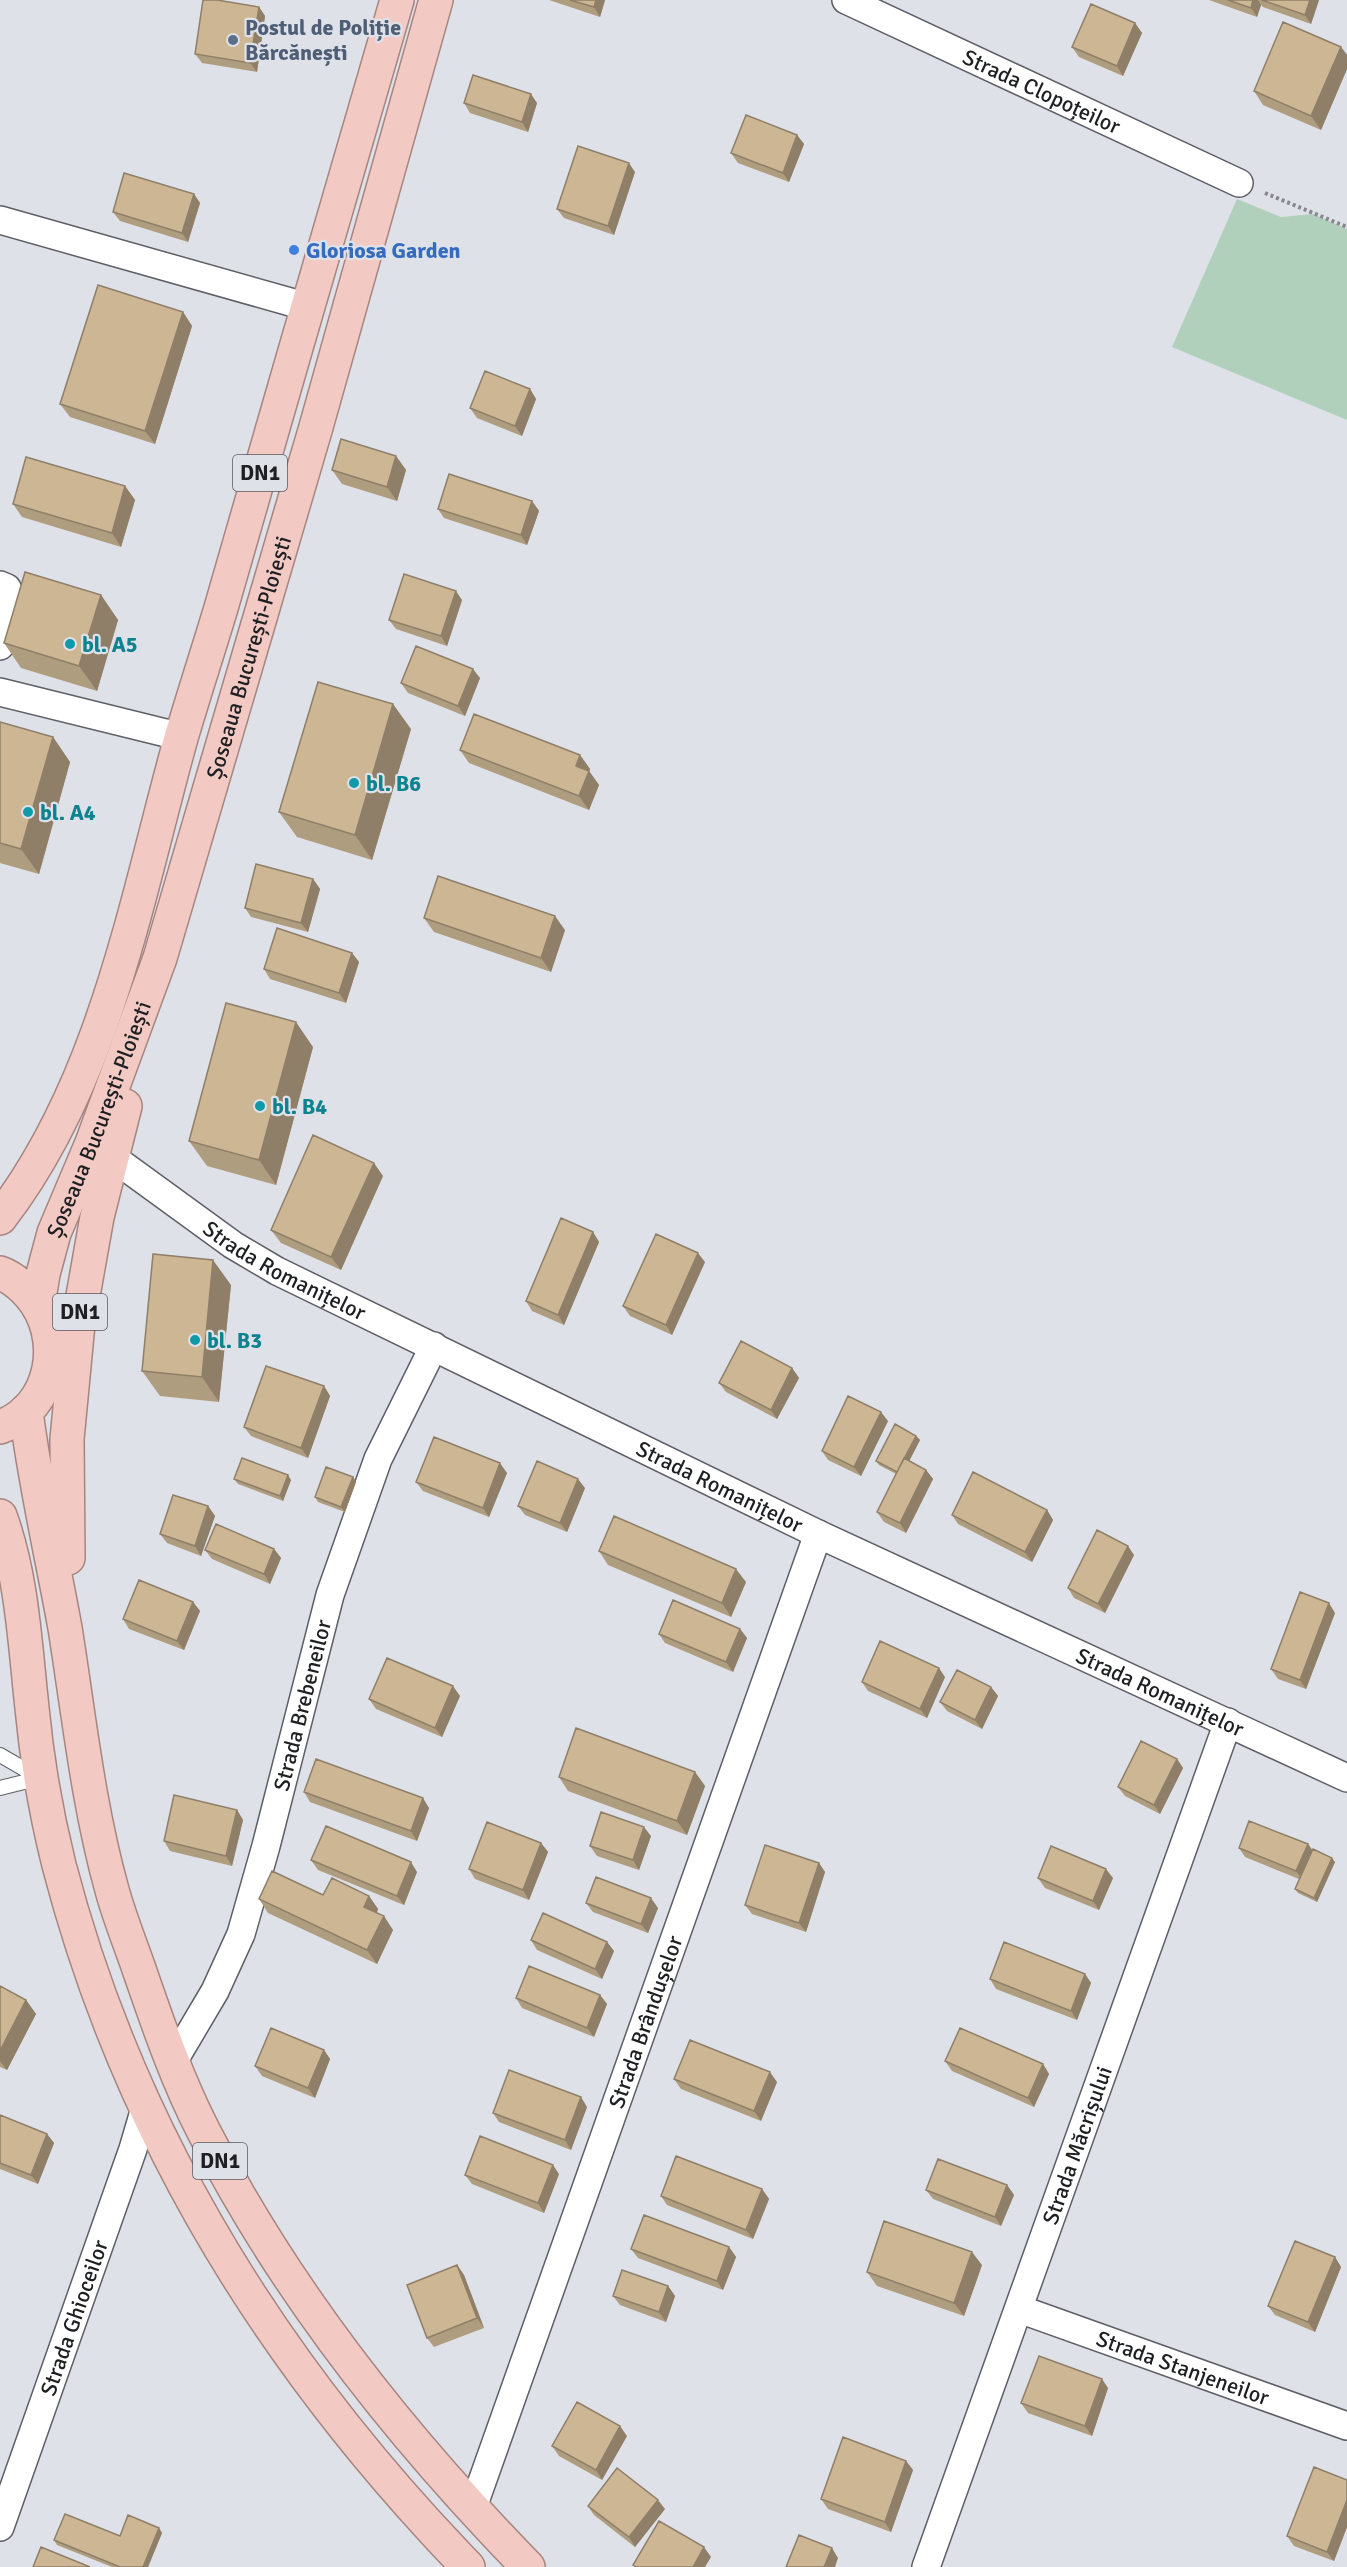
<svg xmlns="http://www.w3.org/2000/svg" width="1347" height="2567" font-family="Signika,sans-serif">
<rect width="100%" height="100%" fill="#dfe1e9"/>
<path fill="#b1d0bb" d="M1237,199L1281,217L1313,214L1347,229V420L1172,347Z"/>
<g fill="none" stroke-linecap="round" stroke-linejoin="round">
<defs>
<path id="service" d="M0,1755L38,1777
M0,1788L40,1778"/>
<g id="minor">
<path id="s1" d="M846,0L1239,183"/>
<path d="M0,220L308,307"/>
<path d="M0,585L7,588L13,600L0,646"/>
<path d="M0,692L182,737"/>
<path id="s2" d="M112,1157L233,1245L277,1271L818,1534L1347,1778"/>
<path id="s3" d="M173,2062L215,1991L241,1934L266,1846L330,1595L378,1459L434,1346"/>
<path id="s4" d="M1019,2309L1347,2426"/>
<path id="s5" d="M472,2510L818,1534"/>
<path id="s6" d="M0,2527L133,2149L145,2108"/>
<path id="s7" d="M926,2567L1228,1722"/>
</g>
<g id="trunk">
<path d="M0,1218C105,1082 136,900 181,738C194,694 208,651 221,608C279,405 338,203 397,0"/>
<path d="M0,1273C11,1277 22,1286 30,1295C66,1337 54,1408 0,1427"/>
<path id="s8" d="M38,1305L43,1274L54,1233L92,1143L160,958L316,427L436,0"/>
<path d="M26,1411C35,1484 52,1556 65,1628C79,1716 88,1804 112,1890C119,1916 130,1943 139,1969C158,2024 177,2080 204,2132C287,2294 401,2437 528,2567"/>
<path d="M0,1516C22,1576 25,1644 32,1708C37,1761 46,1813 59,1865C129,2135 275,2368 468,2567"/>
<path d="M68,1558L67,1439L78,1324L97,1217L125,1106"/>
</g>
</defs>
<use href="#service" stroke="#5e5f66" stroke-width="16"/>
<use href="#minor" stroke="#5e5f66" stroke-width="30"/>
<use href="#trunk" stroke="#a68581" stroke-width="36"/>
<path stroke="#86888e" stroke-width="4" stroke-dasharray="3 3" stroke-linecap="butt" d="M1265,193L1347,227"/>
<use href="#service" stroke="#fff" stroke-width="14"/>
<use href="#minor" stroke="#fff" stroke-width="27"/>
<use href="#trunk" stroke="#f3cac3" stroke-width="33"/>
</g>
<path fill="#af9d7f" d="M549,0H605L600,17Z
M1209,0H1319L1311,24L1263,7L1261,5L1257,17Z
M259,7L265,16L257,72L202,63L195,54Z
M1135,23L1142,33L1123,76L1079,57L1072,47Z
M1341,47L1347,55V69L1321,130L1263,105L1254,91Z
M464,103H537L528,132L470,113Z
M797,135L804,144L789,182L738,163L731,153Z
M635,172L614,235L564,218L557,209Z
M194,194L200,203L188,242L120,221L113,212Z
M183,312L192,326L155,444L70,417L60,404Z
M530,389L536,399L522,436L477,418L470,408Z
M396,456L406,470L397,501L342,484L332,470Z
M125,486L135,500L121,547L22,517L13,504Z
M532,501L539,511L527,545L444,518L438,509Z
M101,595L118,620L97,691L21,668L4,643Z
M462,600L447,646L396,629L389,620Z
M480,678L465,716L408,693L401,683Z
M0,722L53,737L70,762L39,874L0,863Z
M411,729L372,860L297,837L279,812Z
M460,750L580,755L590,769L589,771L599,785L589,810L469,763Z
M313,879L320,889L308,932L251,917L245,908Z
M424,918L565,930L551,972L434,932Z
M352,953L359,962L346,1003L270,979L264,969Z
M313,1047L276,1185L207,1166L189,1141Z
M383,1176L341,1270L281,1243L271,1230Z
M593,1232L599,1242L564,1325L532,1311L526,1301Z
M705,1262L672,1335L630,1316L623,1306Z
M231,1285L219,1402L160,1396L142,1371Z
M792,1368L799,1378L777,1419L726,1392L719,1383Z
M324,1386L330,1396L308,1458L251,1436L244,1427Z
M888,1421L861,1476L828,1460L822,1451Z
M916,1436L920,1440L909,1461L926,1470L933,1479L906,1533L884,1522L877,1512L896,1474L879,1465L876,1461Z
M507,1473L489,1517L423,1491L416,1482Z
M353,1477L356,1482L345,1512L318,1502L315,1497Z
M234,1479L291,1480L283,1501L238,1484Z
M585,1488L567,1532L525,1515L518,1506Z
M208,1506L215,1516L201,1556L167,1543L160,1534Z
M1047,1510L1053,1520L1032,1562L958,1524L952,1515Z
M274,1549L281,1558L270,1584L212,1559L205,1550Z
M599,1551L746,1582L731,1617L608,1565Z
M1134,1555L1105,1613L1074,1598L1068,1588Z
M193,1602L200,1611L184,1650L129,1629L123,1619Z
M1335,1613L1306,1689L1278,1679L1271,1669Z
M740,1629L747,1638L733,1672L665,1643L659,1634Z
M945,1677L927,1718L868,1691L862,1682Z
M991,1687L998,1696L982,1729L947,1711L940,1702Z
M460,1696L442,1737L376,1709L369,1699Z
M1177,1759L1183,1768L1160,1814L1125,1796L1118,1787Z
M695,1772L705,1786L687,1835L568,1791L559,1777Z
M304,1792L429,1808L417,1841L310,1802Z
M237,1810L243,1820L232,1866L170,1851L164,1841Z
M651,1836L639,1870L597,1856L590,1846Z
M541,1843L548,1852L529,1900L475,1879L469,1869Z
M1308,1844L1312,1850L1335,1862L1317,1902L1298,1893L1295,1889L1299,1879L1245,1857L1239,1848Z
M311,1860L417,1872L404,1905L318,1870Z
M819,1863L825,1872L806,1932L752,1914L745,1905Z
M1038,1878H1113L1099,1910L1045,1888Z
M323,1895L369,1896L378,1909L377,1913L393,1930L377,1964L268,1913L259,1899Z
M586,1903L658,1908L648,1933L593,1912Z
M531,1940L607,1942L614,1951L602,1979L537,1950Z
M1085,1974L1091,1983L1077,2020L996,1989L990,1979Z
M0,1986L26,2000L36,2014L7,2070L0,2067Z
M600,1995L607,2004L594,2037L522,2008L516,1998Z
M324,2050L330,2059L315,2098L262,2076L255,2066Z
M945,2061L1043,2064L1049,2074L1034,2107L952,2071Z
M674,2079L777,2082L761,2121L681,2089Z
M587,2107L571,2150L499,2122L493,2113Z
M0,2115L47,2134L54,2143L38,2184L0,2169Z
M559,2174L544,2213L472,2184L465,2175Z
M1007,2185L1014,2195L1001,2226L933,2199L926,2190Z
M762,2189L769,2199L753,2239L667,2205L661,2196Z
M729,2247L736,2257L723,2290L638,2258L631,2249Z
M1335,2257L1341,2267L1315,2332L1275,2315L1268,2306Z
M457,2265L464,2275L484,2328L434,2347L427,2338Z
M982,2265L964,2316L877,2286L867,2272Z
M668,2286L675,2296L666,2322L620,2305L613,2296Z
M1108,2388L1092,2436L1028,2413L1021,2403Z
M627,2436L602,2480L559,2456L552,2446Z
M906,2461L913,2470L891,2532L828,2509L821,2499Z
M1347,2480V2527L1334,2561L1294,2546L1287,2536Z
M588,2506L665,2509L635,2547L594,2515Z
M159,2528L162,2533L148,2567H112L57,2545L54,2540L120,2536Z"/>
<path fill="#8f7f68" d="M596,0H605L600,17L594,7Z
M1253,0H1258L1261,5L1257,17L1251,8Z
M1310,0H1319L1311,24L1305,15Z
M259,7L265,16L257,72L250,63Z
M1135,23L1142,33L1123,76L1117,66Z
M1341,47L1347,55V69L1321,130L1311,116Z
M531,94L537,103L528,132L522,122Z
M797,135L804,144L789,182L783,173Z
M629,163L635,172L614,235L608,226Z
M194,194L200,203L188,242L182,233Z
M183,312L192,326L155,444L145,431Z
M530,389L536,399L522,436L515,426Z
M396,456L406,470L397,501L387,487Z
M125,486L135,500L121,547L112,533Z
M532,501L539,511L527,545L521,535Z
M456,591L462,600L447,646L441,636Z
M101,595L118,620L97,691L79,666Z
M473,669L480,678L465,716L458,706Z
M393,704L411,729L372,860L355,835Z
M53,737L70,762L39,874L21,849Z
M580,755L590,769L589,771L599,785L589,810L579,796L576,766Z
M313,879L320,889L308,932L301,923Z
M555,916L565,930L551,972L541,958Z
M352,953L359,962L346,1003L339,993Z
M296,1022L313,1047L276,1185L259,1160Z
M374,1163L383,1176L341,1270L331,1257Z
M593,1232L599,1242L564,1325L558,1315Z
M698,1253L705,1262L672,1335L666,1325Z
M213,1260L231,1285L219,1402L202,1377Z
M792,1368L799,1378L777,1419L771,1410Z
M324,1386L330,1396L308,1458L301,1448Z
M881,1412L888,1421L861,1476L854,1467Z
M916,1436L920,1440L901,1477L897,1472Z
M500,1463L507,1473L489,1517L483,1508Z
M926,1470L933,1479L906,1533L900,1523Z
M288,1475L291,1480L283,1501L280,1496Z
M353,1477L356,1482L345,1512L341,1507Z
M578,1479L585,1488L567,1532L560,1523Z
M208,1506L215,1516L201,1556L195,1546Z
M1047,1510L1053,1520L1032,1562L1025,1552Z
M1128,1546L1134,1555L1105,1613L1098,1604Z
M274,1549L281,1558L270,1584L264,1574Z
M736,1569L746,1582L731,1617L722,1603Z
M193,1602L200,1611L184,1650L177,1641Z
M1329,1603L1335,1613L1306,1689L1300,1680Z
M740,1629L747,1638L733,1672L726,1662Z
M939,1668L945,1677L927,1718L920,1709Z
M453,1686L460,1696L442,1737L435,1728Z
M991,1687L998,1696L982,1729L975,1720Z
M1177,1759L1183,1768L1160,1814L1154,1805Z
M695,1772L705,1786L687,1835L677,1821Z
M423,1798L429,1808L417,1841L411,1831Z
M237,1810L243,1820L232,1866L226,1856Z
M644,1827L651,1836L639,1870L633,1860Z
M541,1843L548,1852L529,1900L523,1890Z
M1308,1844L1315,1854L1303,1880L1296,1871Z
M1332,1858L1335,1862L1317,1902L1314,1898Z
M411,1862L417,1872L404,1905L397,1896Z
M819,1863L825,1872L806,1932L799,1923Z
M1106,1869L1113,1878L1099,1910L1093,1901Z
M369,1896L378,1909L373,1920L364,1907Z
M651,1898L658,1908L648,1933L641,1924Z
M384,1916L393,1930L377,1964L367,1950Z
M607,1942L614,1951L602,1979L595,1969Z
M1085,1974L1091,1983L1077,2020L1071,2011Z
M600,1995L607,2004L594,2037L587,2028Z
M26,2000L36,2014L7,2070L0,2061V2051Z
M324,2050L330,2059L315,2098L308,2088Z
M1043,2064L1049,2074L1034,2107L1028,2098Z
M770,2072L777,2082L761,2121L754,2111Z
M581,2097L587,2107L571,2150L565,2140Z
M47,2134L54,2143L38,2184L31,2175Z
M553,2165L559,2174L544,2213L538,2203Z
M1007,2185L1014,2195L1001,2226L995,2217Z
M762,2189L769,2199L753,2239L746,2230Z
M729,2247L736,2257L723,2290L717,2281Z
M972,2252L982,2265L964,2316L954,2303Z
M1335,2257L1341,2267L1315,2332L1308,2322Z
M457,2265L464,2275L484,2328L477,2318Z
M668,2286L675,2296L666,2322L659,2312Z
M1102,2379L1108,2388L1092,2436L1085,2426Z
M620,2426L627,2436L602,2480L596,2470Z
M906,2461L913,2470L891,2532L885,2522Z
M658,2500L665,2509L635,2547L629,2537Z
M1347,2500V2527L1334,2561L1327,2552Z
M159,2528L162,2533L148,2567H143Z
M704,2547L711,2557L705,2567H693Z
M832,2548L838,2558L835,2567H824Z"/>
<path fill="#ccb694" stroke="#8f7f68" stroke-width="1.5" d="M203,0H217L259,7L250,63L195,54Z
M570,0H596L594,7Z
M1228,0H1253L1251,8Z
M1262,0H1310L1305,15Z
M1091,4L1135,23L1117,66L1072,47Z
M1283,22L1341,47L1311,116L1254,91Z
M473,75L531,94L522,122L464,103Z
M746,115L797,135L783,173L731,153Z
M578,146L629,163L608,226L557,209Z
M124,173L194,194L182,233L113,212Z
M98,285L183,312L145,431L60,404Z
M485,371L530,389L515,426L470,408Z
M341,439L396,456L387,487L332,470Z
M26,457L125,486L112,533L13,504Z
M449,474L532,501L521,535L438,509Z
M25,572L101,595L79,666L4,643Z
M404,574L456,591L441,636L389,620Z
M416,646L473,669L458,706L401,683Z
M318,682L393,704L355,835L279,812Z
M474,714L580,755L576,766L589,771L579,796L460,750Z
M0,722L53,737L21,849L0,843Z
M256,864L313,879L301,923L245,908Z
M438,876L555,916L541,958L424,918Z
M277,928L352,953L339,993L264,969Z
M226,1003L296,1022L259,1160L189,1141Z
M313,1135L374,1163L331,1257L271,1230Z
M561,1218L593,1232L558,1315L526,1301Z
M656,1234L698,1253L666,1325L623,1306Z
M153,1254L213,1260L202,1377L142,1371Z
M741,1341L792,1368L771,1410L719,1383Z
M266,1366L324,1386L301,1448L244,1427Z
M848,1396L881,1412L854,1467L822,1451Z
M895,1424L916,1436L897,1472L876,1461Z
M434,1437L500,1463L483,1508L416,1482Z
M242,1458L288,1475L280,1496L234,1479Z
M904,1458L926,1470L900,1523L877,1512Z
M537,1461L578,1479L560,1523L518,1506Z
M326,1467L353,1477L341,1507L315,1497Z
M973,1472L1047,1510L1025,1552L952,1515Z
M173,1495L208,1506L195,1546L160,1534Z
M614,1516L736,1569L722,1603L599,1551Z
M216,1524L274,1549L264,1574L205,1550Z
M1097,1530L1128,1546L1098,1604L1068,1588Z
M139,1580L193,1602L177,1641L123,1619Z
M1300,1592L1329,1603L1300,1680L1271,1669Z
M673,1600L740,1629L726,1662L659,1634Z
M880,1641L939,1668L920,1709L862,1682Z
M387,1658L453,1686L435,1728L369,1699Z
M957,1670L991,1687L975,1720L940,1702Z
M576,1728L695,1772L677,1821L559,1777Z
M1141,1741L1177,1759L1154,1805L1118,1787Z
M316,1759L423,1798L411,1831L304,1792Z
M174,1795L237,1810L226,1856L164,1841Z
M601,1812L644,1827L633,1860L590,1846Z
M1249,1821L1308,1844L1296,1871L1239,1848Z
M487,1822L541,1843L523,1890L469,1869Z
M326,1826L411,1862L397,1896L311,1860Z
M765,1845L819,1863L799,1923L745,1905Z
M1051,1846L1106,1869L1093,1901L1038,1878Z
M1313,1849L1332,1858L1314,1898L1295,1889Z
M272,1871L323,1895L332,1878L369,1896L364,1907L384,1916L367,1950L259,1899Z
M596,1877L651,1898L641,1924L586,1903Z
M543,1913L607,1942L595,1969L531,1940Z
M1004,1942L1085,1974L1071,2011L990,1979Z
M529,1966L600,1995L587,2028L516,1998Z
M0,1986L26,2000L0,2051Z
M271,2028L324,2050L308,2088L255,2066Z
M960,2028L1043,2064L1028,2098L945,2061Z
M690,2040L770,2072L754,2111L674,2079Z
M509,2070L581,2097L565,2140L493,2113Z
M0,2115L47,2134L31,2175L0,2163Z
M480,2136L553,2165L538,2203L465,2175Z
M676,2156L762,2189L746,2230L661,2196Z
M938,2159L1007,2185L995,2217L926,2190Z
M644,2215L729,2247L717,2281L631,2249Z
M884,2221L972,2252L954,2303L867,2272Z
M1295,2241L1335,2257L1308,2322L1268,2306Z
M457,2265L477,2318L427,2338L407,2285Z
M622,2270L668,2286L659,2312L613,2296Z
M1039,2356L1102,2379L1085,2426L1021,2403Z
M577,2402L620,2426L596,2470L552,2446Z
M843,2437L906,2461L885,2522L821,2499Z
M1314,2467L1347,2480V2500L1327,2552L1287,2536Z
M617,2468L658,2500L629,2537L588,2506Z
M65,2514L120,2536L128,2515L159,2528L143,2567H120L54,2540Z
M659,2521L704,2547L693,2567H636L633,2565Z
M799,2535L832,2548L824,2567H786Z
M41,2547L90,2567H33Z"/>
<circle fill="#5c6f8a" stroke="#dfe1e9" stroke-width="2" cx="233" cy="40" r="6"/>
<circle fill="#3f7fe0" stroke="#dfe1e9" stroke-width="2" cx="294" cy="250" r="6"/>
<g fill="#0f9aa8" stroke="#dfe1e9" stroke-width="2">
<circle cx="70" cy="644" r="6"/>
<circle cx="354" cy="783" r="6"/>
<circle cx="28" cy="812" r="6"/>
<circle cx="260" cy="1106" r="6"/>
<circle cx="195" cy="1340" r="6"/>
</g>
<g text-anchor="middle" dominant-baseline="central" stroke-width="4.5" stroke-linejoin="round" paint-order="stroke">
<g fill="#dfe1e9" stroke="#58595e" stroke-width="1.5">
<rect x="233" y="455" width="54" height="36" rx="4.5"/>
<rect x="53" y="1294" width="54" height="36" rx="4.5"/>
<rect x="193" y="2143" width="54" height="36" rx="4.5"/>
</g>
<g font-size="21" font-weight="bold" fill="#1e1f22">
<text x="260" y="473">DN1</text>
<text x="80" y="1312">DN1</text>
<text x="220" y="2161">DN1</text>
</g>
<g font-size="22" font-weight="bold" fill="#4e5e75" stroke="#dfe1e9" text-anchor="start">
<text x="245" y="27">Postul de Poliție<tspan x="245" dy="25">Bărcănești</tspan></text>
</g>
<g font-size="22" fill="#1e1f22" stroke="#dfe1e9">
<text stroke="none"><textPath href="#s1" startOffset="216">Strada Clopoțeilor</textPath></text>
<text stroke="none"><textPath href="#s8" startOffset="682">Șoseaua București-Ploiești</textPath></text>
<text stroke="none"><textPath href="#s8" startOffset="196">Șoseaua București-Ploiești</textPath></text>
<text stroke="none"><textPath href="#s2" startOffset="207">Strada Romanițelor</textPath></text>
<text stroke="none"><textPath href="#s2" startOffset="693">Strada Romanițelor</textPath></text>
<text stroke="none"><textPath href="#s2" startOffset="1179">Strada Romanițelor</textPath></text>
<text stroke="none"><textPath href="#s3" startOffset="382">Strada Brebeneilor</textPath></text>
<text stroke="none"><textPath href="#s5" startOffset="518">Strada Brândușelor</textPath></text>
<text stroke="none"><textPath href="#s7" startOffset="448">Strada Măcrișului</textPath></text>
<text stroke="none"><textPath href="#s6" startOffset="222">Strada Ghioceilor</textPath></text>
<text stroke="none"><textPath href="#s4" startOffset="174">Strada Stanjeneilor</textPath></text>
</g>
<g font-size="22" font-weight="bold" fill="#366cbe" stroke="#dfe1e9" text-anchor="start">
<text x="306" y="250">Gloriosa Garden</text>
</g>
<g font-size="22" font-weight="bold" fill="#0d838f" stroke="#dfe1e9" text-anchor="start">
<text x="82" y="644">bl. A5</text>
<text x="366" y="783">bl. B6</text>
<text x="40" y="812">bl. A4</text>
<text x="272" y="1106">bl. B4</text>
<text x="207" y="1340">bl. B3</text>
</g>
</g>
</svg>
